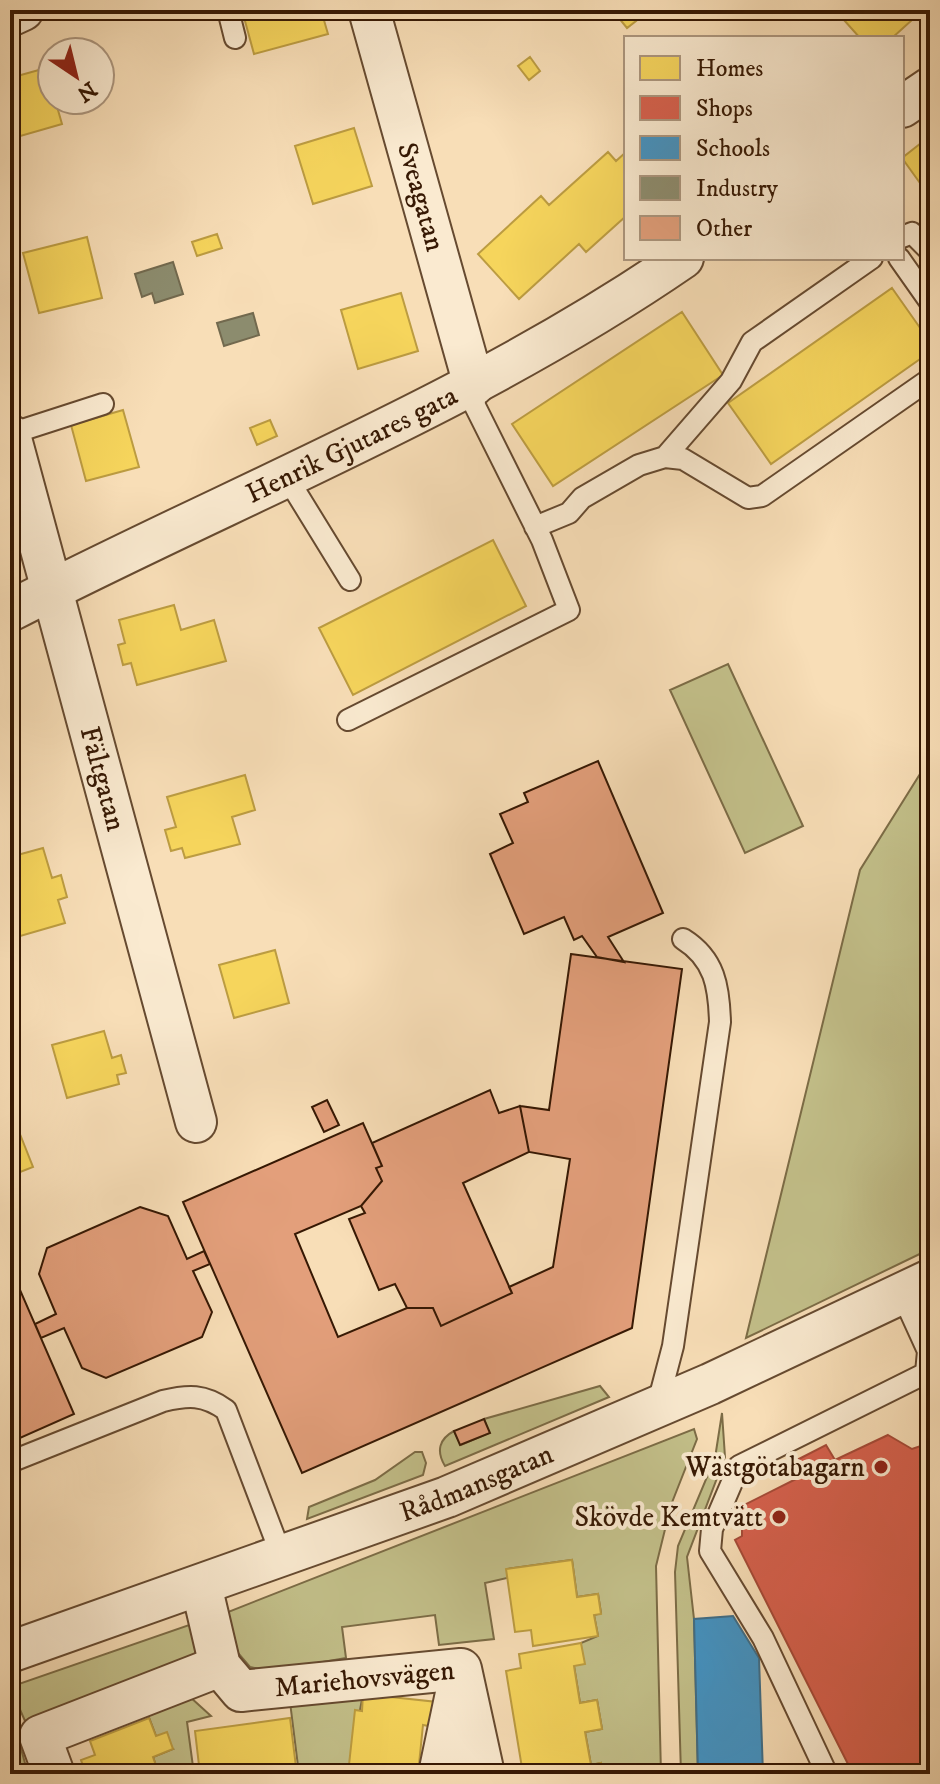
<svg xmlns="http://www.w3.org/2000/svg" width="940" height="1784" font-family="'IM FELL DW Pica',serif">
<rect width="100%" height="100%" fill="#f8deb7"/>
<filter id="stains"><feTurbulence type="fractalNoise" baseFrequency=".0025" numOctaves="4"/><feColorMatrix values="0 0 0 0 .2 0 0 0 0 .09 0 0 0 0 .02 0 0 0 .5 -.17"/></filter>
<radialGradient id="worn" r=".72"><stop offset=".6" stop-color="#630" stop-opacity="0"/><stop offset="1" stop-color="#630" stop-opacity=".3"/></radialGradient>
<path fill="#c3c08a" stroke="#7c6c46" stroke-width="2" d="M728,664L803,826L745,853L670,690Z
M930,758V1249L746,1338L860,870Z
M600,1386L609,1397L445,1466C436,1451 439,1439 454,1431L461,1445L489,1433L484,1419Z
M722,1413L725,1457L687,1557L694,1619L698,1774H681L675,1572L678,1546L715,1458Z
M694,1429L697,1439L671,1505L656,1566L661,1774H603L601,1763L591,1765L585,1732L602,1729L597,1700L580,1703L574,1666L581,1643L598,1636L594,1615L601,1613L598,1594L577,1597L572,1560L507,1569V1578L485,1583L494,1639L439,1645L435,1615L342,1627L346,1658L270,1671L250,1667L238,1653L228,1612Z
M415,1452H422L426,1463L423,1475L307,1519L309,1507L375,1480Z
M192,1624L197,1649L192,1660L25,1721L10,1687Z
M363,1694L348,1774H299L290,1702Z
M189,1696L211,1716L187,1722L194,1774H159L153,1757L173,1749L156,1736L147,1712Z
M10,1709L28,1774H10Z"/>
<path fill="#f6d55c" stroke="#bc9c41" stroke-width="2" d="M242,10H321L328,34L254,54Z
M433,10H458L438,20Z
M628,10L636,21L627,28L618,17Z
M835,10H923L892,38H860Z
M530,57L540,71L529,80L518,66Z
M46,68L62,124L10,139V78Z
M354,128L372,186L313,204L295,146Z
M930,136V197L902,158Z
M608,152L616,161L626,152V216L586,252L579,244L519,299L478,254L541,196L549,205Z
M217,234L222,248L197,256L192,242Z
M87,237L102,298L39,313L23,253Z
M892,288L930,342V352L771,464L728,403Z
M401,293L418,351L358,369L341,310Z
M682,312L723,375L553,486L512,424Z
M123,410L139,467L86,481L71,425Z
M270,420L277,436L257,445L250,428Z
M493,540L526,606L353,695L319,628Z
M174,605L181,630L214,620L226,661L137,685L131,663L123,665L118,645L125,643L119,620Z
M245,775L255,810L232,817L240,844L185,858L182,848L171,851L165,830L176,827L167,797Z
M43,848L52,878L61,875L67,897L58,900L65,923L10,939V857Z
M275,950L289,1003L234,1018L219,965Z
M104,1031L112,1058L121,1055L126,1073L117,1075L119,1084L67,1098L52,1045Z
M12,1114L33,1167L10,1176V1115Z
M572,1560L577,1597L598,1594L601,1614L594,1615L598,1636L533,1646L531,1630L515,1632L506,1569Z
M581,1643L585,1664L574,1666L580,1703L597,1700L602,1729L585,1732L591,1765L601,1763L603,1774H523L506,1671L521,1668L519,1654Z
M363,1694L437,1702L434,1727L423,1725L418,1774H348L355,1710L362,1711Z
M149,1718L156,1736L167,1732L173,1749L153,1757L159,1774H86L81,1760L95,1755L90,1741Z
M290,1718L296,1767L246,1774H200L195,1731Z"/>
<path fill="#d6604d" stroke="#a64a37" stroke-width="2" d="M888,1435L912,1449L930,1443V1774H853L735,1540L742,1536V1506L802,1476L793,1462L826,1445L835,1460Z"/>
<path fill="#4393c3" stroke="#3f6e89" stroke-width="2" d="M733,1616L759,1658L763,1774H698L694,1619Z"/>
<path fill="#8c8c6e" stroke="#72694e" stroke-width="2" d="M173,262L183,294L155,303L152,293L142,297L135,274Z
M253,313L259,335L224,346L217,323Z"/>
<path fill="#e39f7b" stroke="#361803" stroke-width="2" d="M598,761L663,913L608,937L624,962L597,957L582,936L574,940L564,917L524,934L490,854L513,843L500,814L528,802L524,793Z
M571,954L682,969L632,1328L302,1473L183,1202L363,1123L382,1166L376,1168L382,1181L361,1206L295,1234L338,1337L407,1308H433L441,1326L512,1293L509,1287L553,1267L570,1159L529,1152L520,1106L549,1110Z
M490,1090L499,1113L520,1106L529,1152L463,1183L512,1293L441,1326L433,1308H407L395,1284L379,1290L349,1219L365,1213L361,1206L382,1181L376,1168L382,1166L372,1143Z
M327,1100L339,1125L324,1132L312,1107Z
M140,1207L168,1216L187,1259L204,1251L210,1264L193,1271L212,1312L202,1337L106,1378L82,1368L64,1328L41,1338L35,1324L56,1314L39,1274L47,1248Z
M10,1267L74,1414L20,1438L10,1415Z
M484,1419L490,1433L460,1445L454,1431Z"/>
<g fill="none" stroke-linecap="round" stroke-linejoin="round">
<defs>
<path id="lane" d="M228,10L235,38
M902,237L912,233L930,251
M899,258L930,302
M10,434L103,404
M665,457L731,381L752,342L872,258
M286,476L350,580
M535,527L569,513L582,498L639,465L665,457L683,459L748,498L762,496L930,379
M348,720L569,610L542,540L475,406L474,385
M657,1407L673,1346L720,1022C719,987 715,959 683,939
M10,1462L163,1401C188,1395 204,1394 226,1410L282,1557
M827,1774L763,1638L710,1551L712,1529L739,1466L926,1373L928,1351L902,1294"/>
<g id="street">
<path id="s1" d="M369,10L474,385"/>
<path d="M10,16L23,10"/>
<path d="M902,107L930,88"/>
<path id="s2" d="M10,435L196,1122"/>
<path id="s3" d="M10,611C235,495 474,402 683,258"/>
<path id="s4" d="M201,1585L220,1666L241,1691L461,1669L484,1774"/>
<path id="s5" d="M10,1652L447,1497L710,1384L930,1280"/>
<path d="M54,1774L40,1736L220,1666"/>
<path d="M439,1774L458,1684"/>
</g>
</defs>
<use href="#lane" stroke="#664a30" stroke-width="24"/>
<use href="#street" stroke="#664a30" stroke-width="44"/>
<use href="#lane" stroke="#faead0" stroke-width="20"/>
<use href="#street" stroke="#faead0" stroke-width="40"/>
</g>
<g fill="#8f2418" stroke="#faead0" stroke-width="3">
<circle cx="881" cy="1467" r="8"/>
<circle cx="779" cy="1517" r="8"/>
</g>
<g text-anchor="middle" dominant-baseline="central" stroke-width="8" stroke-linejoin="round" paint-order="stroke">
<g font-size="28" fill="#361803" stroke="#faead0">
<text stroke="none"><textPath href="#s1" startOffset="194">Sveagatan</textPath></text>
<text stroke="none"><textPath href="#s3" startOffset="380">Henrik Gjutares gata</textPath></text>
<text stroke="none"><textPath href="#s2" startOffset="356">Fältgatan</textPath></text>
<text stroke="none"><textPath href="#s5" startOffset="496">Rådmansgatan</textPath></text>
<text stroke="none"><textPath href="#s4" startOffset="240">Mariehovsvägen</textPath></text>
</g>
<g font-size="28" fill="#361803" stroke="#faead0" text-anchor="end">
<text x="865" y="1467">Wästgötabagarn</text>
<text x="763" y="1517">Skövde Kemtvätt</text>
</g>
</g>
<rect width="940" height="1784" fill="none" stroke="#f8deb7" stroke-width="40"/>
<rect x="12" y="12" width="916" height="1760" fill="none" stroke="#361803" stroke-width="4"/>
<rect x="20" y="20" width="900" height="1744" fill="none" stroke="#361803" stroke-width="2"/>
<rect x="624" y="36" width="280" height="224" fill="#faead0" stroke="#ac967e" stroke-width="2"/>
<rect x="640" y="56" width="40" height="24" fill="#f6d55c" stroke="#ac967e" stroke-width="2"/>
<text x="696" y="76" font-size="24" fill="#361803">Homes</text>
<rect x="640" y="96" width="40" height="24" fill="#d6604d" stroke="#ac967e" stroke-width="2"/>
<text x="696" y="116" font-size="24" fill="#361803">Shops</text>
<rect x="640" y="136" width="40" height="24" fill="#4393c3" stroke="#ac967e" stroke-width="2"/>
<text x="696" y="156" font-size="24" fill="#361803">Schools</text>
<rect x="640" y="176" width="40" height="24" fill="#8c8c6e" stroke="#ac967e" stroke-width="2"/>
<text x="696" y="196" font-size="24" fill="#361803">Industry</text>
<rect x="640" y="216" width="40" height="24" fill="#e39f7b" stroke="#ac967e" stroke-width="2"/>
<text x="696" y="236" font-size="24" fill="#361803">Other</text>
<g transform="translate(76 76) rotate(145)"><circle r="38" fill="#faead0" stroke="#ac967e" stroke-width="2"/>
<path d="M0-6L14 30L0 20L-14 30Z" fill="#8f2418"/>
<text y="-12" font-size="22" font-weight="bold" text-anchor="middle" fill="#361803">N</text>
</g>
<rect width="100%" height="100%" filter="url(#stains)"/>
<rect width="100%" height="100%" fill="url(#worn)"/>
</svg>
